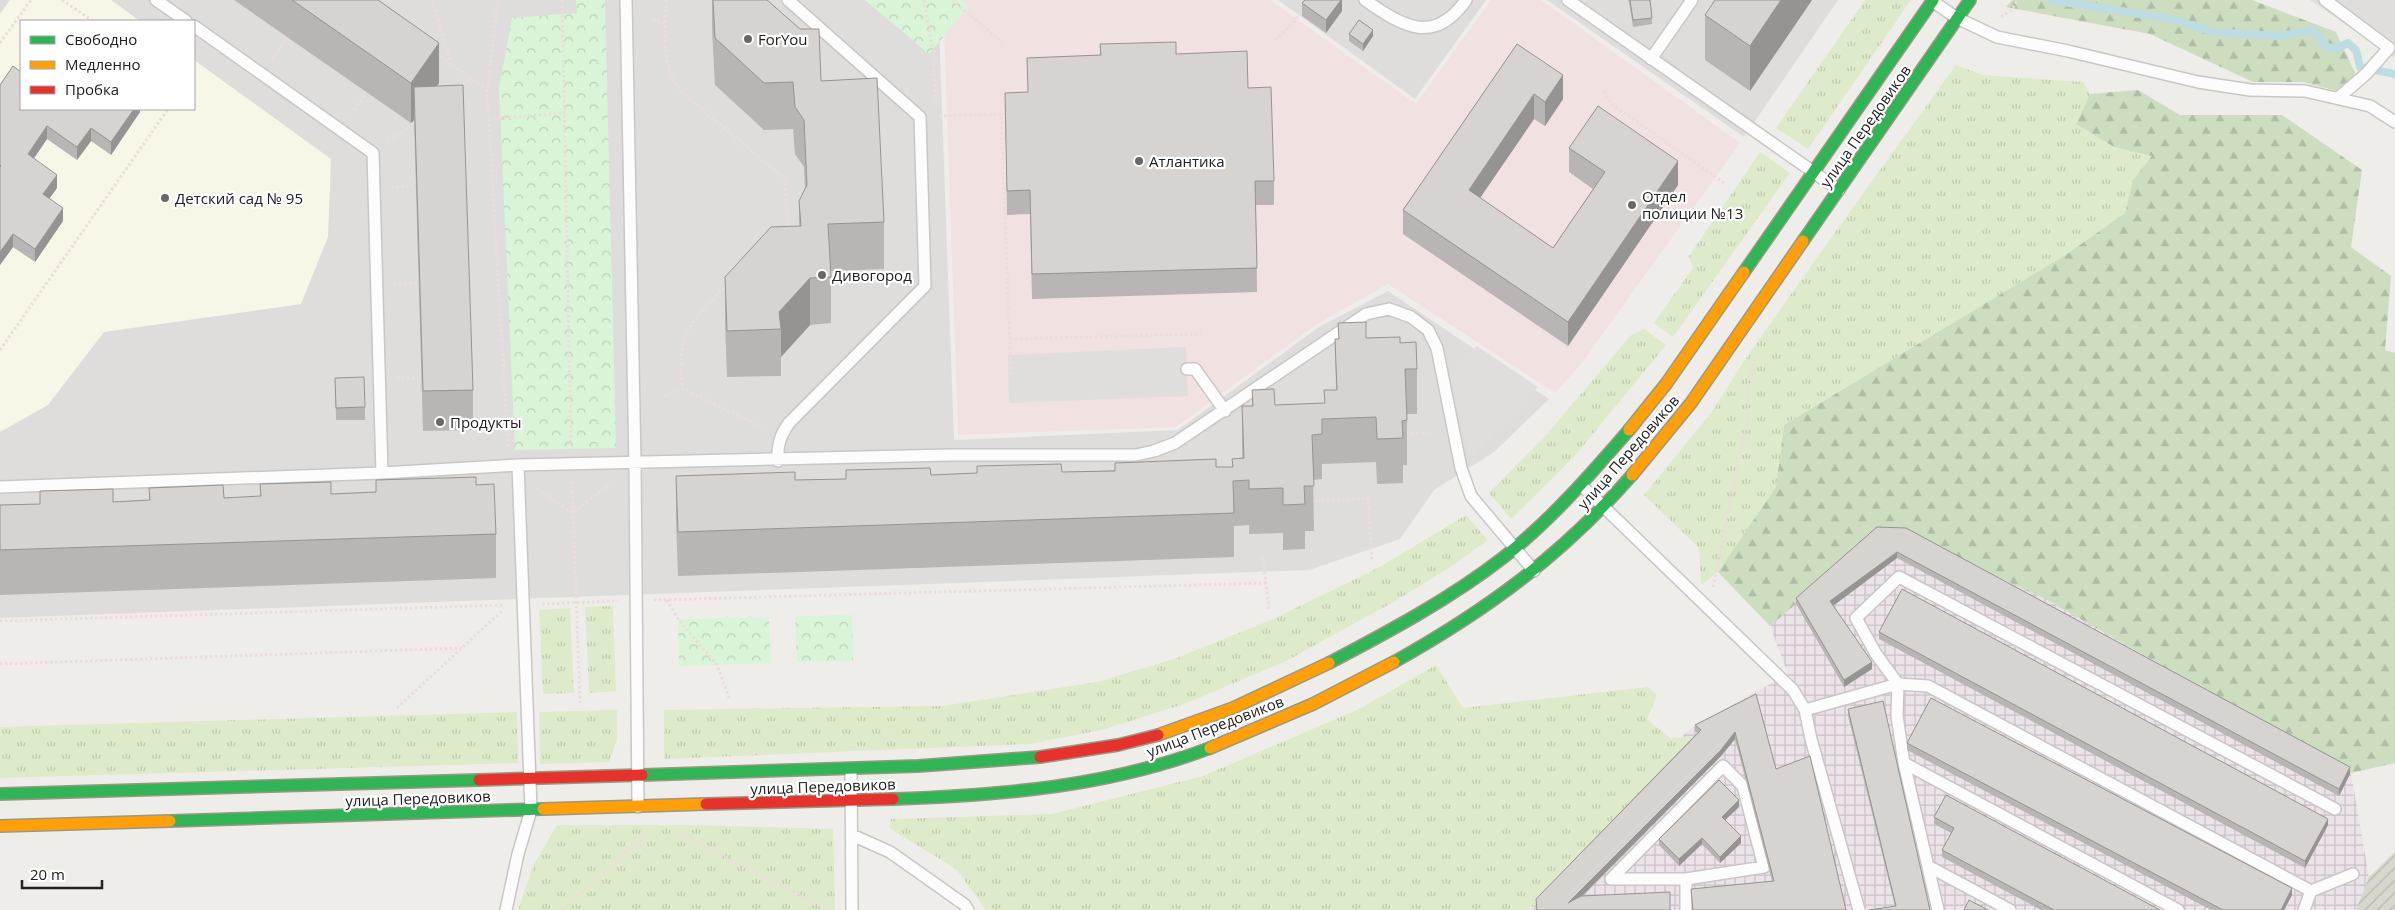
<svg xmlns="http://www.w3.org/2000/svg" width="2395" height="910" font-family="'Open Sans',sans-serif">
<defs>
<pattern id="industrial-grid" width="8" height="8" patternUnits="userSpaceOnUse" patternTransform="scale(1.25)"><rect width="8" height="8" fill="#ece3e9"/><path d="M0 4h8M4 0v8" fill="none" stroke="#cac2c8"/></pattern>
<pattern id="construction-furrows" width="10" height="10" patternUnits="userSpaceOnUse" patternTransform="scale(1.25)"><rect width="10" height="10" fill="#d8d7cc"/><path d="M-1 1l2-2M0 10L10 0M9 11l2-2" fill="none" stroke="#b9b8af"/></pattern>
<pattern id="grass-tufts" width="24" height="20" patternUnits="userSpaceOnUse" patternTransform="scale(1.25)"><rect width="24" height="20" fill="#deebca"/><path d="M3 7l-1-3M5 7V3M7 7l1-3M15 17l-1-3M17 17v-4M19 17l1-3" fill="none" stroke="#bec9ad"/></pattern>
<pattern id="forest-firs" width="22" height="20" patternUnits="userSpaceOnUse" patternTransform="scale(1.25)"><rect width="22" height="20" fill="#ccddc0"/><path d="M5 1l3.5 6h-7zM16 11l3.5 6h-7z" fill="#afbda5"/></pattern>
<pattern id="park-crowns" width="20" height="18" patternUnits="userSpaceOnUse" patternTransform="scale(1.25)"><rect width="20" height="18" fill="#d9f4d7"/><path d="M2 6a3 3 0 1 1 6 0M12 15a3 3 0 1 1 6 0" fill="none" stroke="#bad1b8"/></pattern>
</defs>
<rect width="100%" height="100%" fill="#efedea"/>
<path fill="#dedddb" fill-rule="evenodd" d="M0,0H938L954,440L1178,430L1319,327L1388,291L1549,399L1494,452L1434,490L1400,539L1309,570L0,618ZM21,21H194V109H21Z
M1278,0H1486L1415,99Z
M1547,0H1838L1744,137Z"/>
<path fill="#f1e1e1" d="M943,0H1270L1416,104L1491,0H1541L1740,143L1581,364L1555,393L1388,284L1317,324L1176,427L958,435Z"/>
<path fill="url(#industrial-grid)" d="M1905,534L2047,600L2351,773L2369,877L2356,910H1515L1593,819L1691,728L1788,674L1770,626L1796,604Z"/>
<path fill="#f8f6e7" d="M10,0H111L140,21H21V109H194V60L331,159L328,237L301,304L104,332L48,405L0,432V14Z"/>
<path fill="url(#construction-furrows)" d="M2395,852V910H2356L2369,877Z"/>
<path fill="url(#grass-tufts)" d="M1865,0H1911L1808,149L1776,128Z
M1956,65L1982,75L2083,82L2090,94L2076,124L2114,147L2153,156L2133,180L2125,213L2067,254L1784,425L1776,487L1718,572L1701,585L1699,548L1644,495L1711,413L1744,361L1820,253Z
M1760,152L1790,173L1673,337L1654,323L1693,268L1689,256Z
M1644,329L1666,345L1573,458L1511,519L1489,493L1547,434L1631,335Z
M1466,515L1488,540L1452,566L1397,600L1286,661L1187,703L1102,730L1029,744L664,759V710L942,706L1097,682L1177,658L1273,619L1378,568Z
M613,606L616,691L589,693L585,607Z
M570,608L574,693L543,694L539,610Z
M1436,665L1463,708L1648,687L1657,695L1647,719L1670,738L1701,736L1536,905L1525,910H986L956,869L889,828L891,819L1052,814L1203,776L1359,709Z
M617,710V740L609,762L540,764L539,712Z
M517,712L518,763L0,778V727Z
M557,825H692L833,829L835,910H518L533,866Z"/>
<path fill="url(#forest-firs)" d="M2012,0H2252L2336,32L2357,77L2337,91L2303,82H2253L2150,34L2006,7Z
M2138,90L2180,115H2282L2362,170L2351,247L2391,276L2385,350L2395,353V763L2351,773L2047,600L1905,534L1796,604L1770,626L1718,572L1776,487L1784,425L2067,254L2125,213L2133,180L2152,156L2114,147L2076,124L2090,94Z"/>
<path fill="url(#park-crowns)" d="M576,0H605L616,448L515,450L499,88L512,18L577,13Z
M865,0H962L969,6L929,54Z
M852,615L853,661L797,662L795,616Z
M769,617L771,663L679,666L678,619Z"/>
<path fill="#dfdedd" d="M2310,0H2395V58Z
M1477,346L1538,387L1470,459L1449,371Z
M1186,347L1188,396L1009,403L1008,355Z"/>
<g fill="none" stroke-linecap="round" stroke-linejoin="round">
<path stroke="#bedde2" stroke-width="8" d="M2051,0L2172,19L2213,32L2279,36L2314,30L2327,47L2335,49L2348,43L2356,50L2360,67L2395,74"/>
<defs>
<path id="lane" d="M156,0L186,21
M626,0L635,464L638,807
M1365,0C1402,26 1434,46 1466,0
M1568,0L1839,190
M2325,0L2389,48L2366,74L2338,98
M1932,1L1957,18L1997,37L2068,51L2198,82L2250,90L2305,91L2370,106L2395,122
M194,26L373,153L382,473
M1651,59L1692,0
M1187,369H1195L1225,411
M778,461C777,445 780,436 789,423L925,286L920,117L788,0
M1581,485L1793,690L1805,710L1811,739L1859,910
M0,487L382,473L518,465L951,455H1136L1154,451L1175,443L1366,314L1389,309L1411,317L1428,330L1437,348L1461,468L1471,496L1534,571
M1805,710L1898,684L1928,686L2311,891
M1904,763L2178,910
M1723,766L1743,786L1764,867L1686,879H1611Z
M851,769L852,910
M852,835L890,852L965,905L968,910
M1928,866L2010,910
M1686,879V910
M506,910L518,854L531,810L518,465
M1938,910L1904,763L1897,716L1898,684L1876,654L1856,618L1899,577L2335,809
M2304,910L2311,891L2353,874"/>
<path id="fast" d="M1803,241L1970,0
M1744,272L1933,0
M1394,662C1487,610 1562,555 1632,475
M1329,663C1388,632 1450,599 1504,557C1550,521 1590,475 1629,430
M642,775L918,766L1040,757
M0,794L479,780
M893,799C1002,795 1107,787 1210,748
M170,821L543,809"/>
<path id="slow" d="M1629,430L1666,384L1744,272
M1632,475L1691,403L1803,241
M1158,735L1233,708L1329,663
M1210,748L1313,704L1394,662
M543,809L706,804
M0,826L170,821"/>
<path id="jam" d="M1040,757L1118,745L1158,735
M479,780L642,775
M706,804L893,799"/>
</defs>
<use href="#lane" stroke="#c8c7c6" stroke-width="14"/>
<use href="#fast" stroke="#999982" stroke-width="14"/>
<use href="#slow" stroke="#999982" stroke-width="14"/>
<use href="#jam" stroke="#999982" stroke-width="14"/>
<path stroke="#ecdcdb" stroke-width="3" stroke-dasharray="2.5 2.5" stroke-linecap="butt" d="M62,0L93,21
M432,0L451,63
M498,0L487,90L508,448
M562,0L571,445
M666,0C666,34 659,71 686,96L785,179L788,225L784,229
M924,0L933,52L936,106
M952,0L1003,43
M2001,17L2011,10L2018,0
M653,19L666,24
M1275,40L1294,22L1309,0
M0,43L31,0
M437,54L487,90
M272,59L288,37
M459,87L471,78
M1604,91L1612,104L1724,183
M351,114L366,92
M939,116L1001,114L1011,376
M489,119L565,113
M388,142L416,122
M391,187L416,186
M394,284L419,283
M728,284C691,321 675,334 683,389L764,428
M1010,339L1201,334
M0,350L168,109
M397,378H422
M664,396L683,389
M1406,434L1435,432
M572,481L580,703
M537,489L573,513L611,483
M1312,501L1368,498L1372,560
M1263,557L1269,611
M1713,587L1748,418V393L1754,360
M654,600L1266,583
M667,600L678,619L717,665L730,700
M542,604L618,601
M0,621L505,605
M0,664L462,648
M397,708L504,609
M681,834L829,910
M562,910L647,834"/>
<use href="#lane" stroke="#fdfcfc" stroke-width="11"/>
<use href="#fast" stroke="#30b455" stroke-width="11"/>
<use href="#slow" stroke="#ff9f0a" stroke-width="11"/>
<use href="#jam" stroke="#e5322d" stroke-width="11"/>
</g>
<path fill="#b8b5b4" d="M234,0H378L439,83L437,86L473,390V430L423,431L414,120L411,123Z
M712,0H767L821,81L884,222V269L831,271V323L810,325L781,357V376L727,377L725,323V277L799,226V201L805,189L804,167L795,154L793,129L764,130L715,85L712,29Z
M1342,0V11L1326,33L1302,16V3Z
M1628,0H1650L1652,18V24L1633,27L1629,2Z
M1812,0L1750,91L1705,60V15Z
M1349,34L1373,36L1363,51L1349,41Z
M1100,44L1176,54L1248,88L1274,181V205H1256L1257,292L1032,299L1030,214L1007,215L1005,93L1028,92L1027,58L1100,55Z
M1517,44L1563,99L1545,126L1534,119L1480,198L1553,248L1593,189L1569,172V148L1678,185L1568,346L1403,234V210Z
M0,85L21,109H140V112L111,155L91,141L77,160L47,139L34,158L57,188L49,199L63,221L35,262L13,247L0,265Z
M1366,338L1400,343L1417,369V414H1407V465H1403V483L1377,484L1376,462L1322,464V479L1313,480L1314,531H1305V549L1283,550V533L1249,534V525L1234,526V557L678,576L676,520V476L795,480L846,479V470L931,475L1062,472L1232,467V459L1242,458V406H1252V390L1275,405L1324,403L1336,390L1335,339Z
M335,378L365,407V420H336Z
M376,480L476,485L496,534V578L0,595V505L40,504V491L113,502L149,500V488L224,498L260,497V484L331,494L376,492Z
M1877,527L2350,774L2339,796L1897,558L1833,606L1872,669L1844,687L1796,604V598Z
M1879,632L2328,825L2305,868L1879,639Z
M1756,694L1776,769L1846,910H1692L1691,889L1772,881L1735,739L1721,756L1583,896L1670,910H1536V899L1697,733L1695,731V725Z
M1848,709L1930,910L1895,906L1848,716Z
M1907,743L2292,895L2284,910H2211L1907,750Z
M1739,807L1725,820L1741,843L1720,863L1702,844L1679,866L1659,845V839Z
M1934,817L2160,910H2041L1942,857V850L1951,833L1934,824Z"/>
<path fill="#969492" d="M1341,0H1342V11L1326,33V20Z
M1781,0H1812L1750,91V46Z
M1373,30V36L1363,51V44Z
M439,43V83L415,119L414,87V120L411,123V83Z
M1563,75V99L1545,126V102Z
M1534,94V119L1469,214V190Z
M134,109H140V112L111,155V142Z
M47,126V139L28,167V154Z
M91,128V141L77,160V147Z
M1678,161V185L1568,346V322Z
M57,175V188L43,207V194Z
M63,208V221L35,262V249Z
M13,234V247L0,265V252Z
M810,278V325L781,357V329L779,312Z
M1897,552V558L1830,608V601Z
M1872,662V669L1844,687V680Z
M1735,732V739L1721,756L1568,910V903Z
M2350,767V774L2339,796V789Z
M1739,800V807L1722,823V817Z
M2328,819V825L2305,868V861Z
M1741,836V843L1720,863V857Z
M1702,838V844L1679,866V859Z
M2292,888V895L2284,910H2281Z"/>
<path fill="#d6d3d1" stroke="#969492" d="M292,0H378L439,43L411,83Z
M713,0H767L800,29H819L821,81L877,78L884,222L828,224L831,277L810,278L779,312L781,329L727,331L725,277L771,227L801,226L799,201L807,185L804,120L795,107L793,82L764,83L715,38Z
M1305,0H1341L1326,20L1302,3Z
M1630,0H1650L1652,18L1633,20Z
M1715,0H1781L1750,46L1705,15Z
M1359,20L1373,30L1363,44L1349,34Z
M1176,42V54L1247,51L1248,88L1271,87L1274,181H1255L1257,268L1032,274L1030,190L1007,191L1005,93L1028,92L1027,58L1101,55L1100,44Z
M1517,44L1563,75L1545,102L1534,94L1469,190L1553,248L1605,172L1569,148L1598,106L1678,161L1568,322L1403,210Z
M13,66L21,72V109H134L111,142L91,128L77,147L47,126L28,154L57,175L43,194L63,208L35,249L13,234L0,252V167L1,166L0,165V85Z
M463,85L473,390L423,391L414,87Z
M1366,322V338L1400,337V343L1416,342L1417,369H1405L1407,420L1402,421L1403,438L1377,439L1376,417L1322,419V434L1312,435L1314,486H1304L1305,504L1283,505V488L1249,489V480L1233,481L1234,513L678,532L676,476L795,472V480L846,479V470L930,468L931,475L977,473V466L1061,464L1062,472L1115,471V463L1216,459V467H1233L1232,459L1244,458L1242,406H1253L1252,390L1274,389L1275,405L1325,403L1324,390H1337L1335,339H1339L1338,323Z
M364,377L365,407L336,408L335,378Z
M476,477V485L494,484L496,534L0,550V505L40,504V491L113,489V502L150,500L149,488L223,485L224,498L261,496L260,484L331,482V494L376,492V480Z
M1877,527L1906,528L2350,767L2339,789L1897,552L1830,601L1872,662L1844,680L1796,598Z
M1902,589L2328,819L2305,861L1879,632Z
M1756,694L1776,769L1810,756L1846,910H1693L1691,889L1774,881L1735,732L1721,750L1568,903L1581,896L1670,892V910H1537L1536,899L1701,730L1695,725Z
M1931,698L2292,888L2281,910H2223L1907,743Z
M1883,701L1930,910H1869L1896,906L1848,709Z
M1719,780L1739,800L1722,817L1741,836L1720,857L1702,838L1679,859L1659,839Z
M1946,795L2160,910H2054L1942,850L1954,828L1934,817Z
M1969,900L1988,910H1964Z"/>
<g fill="#696867" stroke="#fff" stroke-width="2">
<circle cx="748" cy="39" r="5"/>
<circle cx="1139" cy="161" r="5"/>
<circle cx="165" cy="198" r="5"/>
<circle cx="1632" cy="205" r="5"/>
<circle cx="822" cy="275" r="5"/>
<circle cx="440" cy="422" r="5"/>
</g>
<g text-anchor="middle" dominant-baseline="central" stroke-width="4.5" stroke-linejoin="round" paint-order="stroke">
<g font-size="15" fill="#212121" stroke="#fff" text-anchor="start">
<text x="758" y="39">ForYou</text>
<text x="1149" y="161">Атлантика</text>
<text x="1642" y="196">Отдел<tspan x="1642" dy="17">полиции №13</tspan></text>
<text x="175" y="198">Детский сад № 95</text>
<text x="832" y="275">Дивогород</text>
<text x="450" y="422">Продукты</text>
</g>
<g font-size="15" fill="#212121" stroke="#fff">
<text transform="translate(1865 126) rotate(-55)">улица Передовиков</text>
<text transform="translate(1628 452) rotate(-49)">улица Передовиков</text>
<text transform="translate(1215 726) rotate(-21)">улица Передовиков</text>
<text transform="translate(823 786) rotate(-2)">улица Передовиков</text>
<text transform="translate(418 798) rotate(-2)">улица Передовиков</text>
</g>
</g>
<rect x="20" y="20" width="175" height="90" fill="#ffffff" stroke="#a6a6a6"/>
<rect x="30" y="36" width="25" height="8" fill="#30b455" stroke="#a6a6a6"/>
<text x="65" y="45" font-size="15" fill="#212121">Свободно</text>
<rect x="30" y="61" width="25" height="8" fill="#ff9f0a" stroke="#a6a6a6"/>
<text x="65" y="70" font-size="15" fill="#212121">Медленно</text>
<rect x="30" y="86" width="25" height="8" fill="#e5322d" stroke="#a6a6a6"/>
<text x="65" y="95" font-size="15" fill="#212121">Пробка</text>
<path d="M22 880v8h80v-8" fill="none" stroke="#212121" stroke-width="2.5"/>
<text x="30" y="880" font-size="15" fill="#212121" stroke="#ffffff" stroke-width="4" paint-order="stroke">20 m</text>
</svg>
